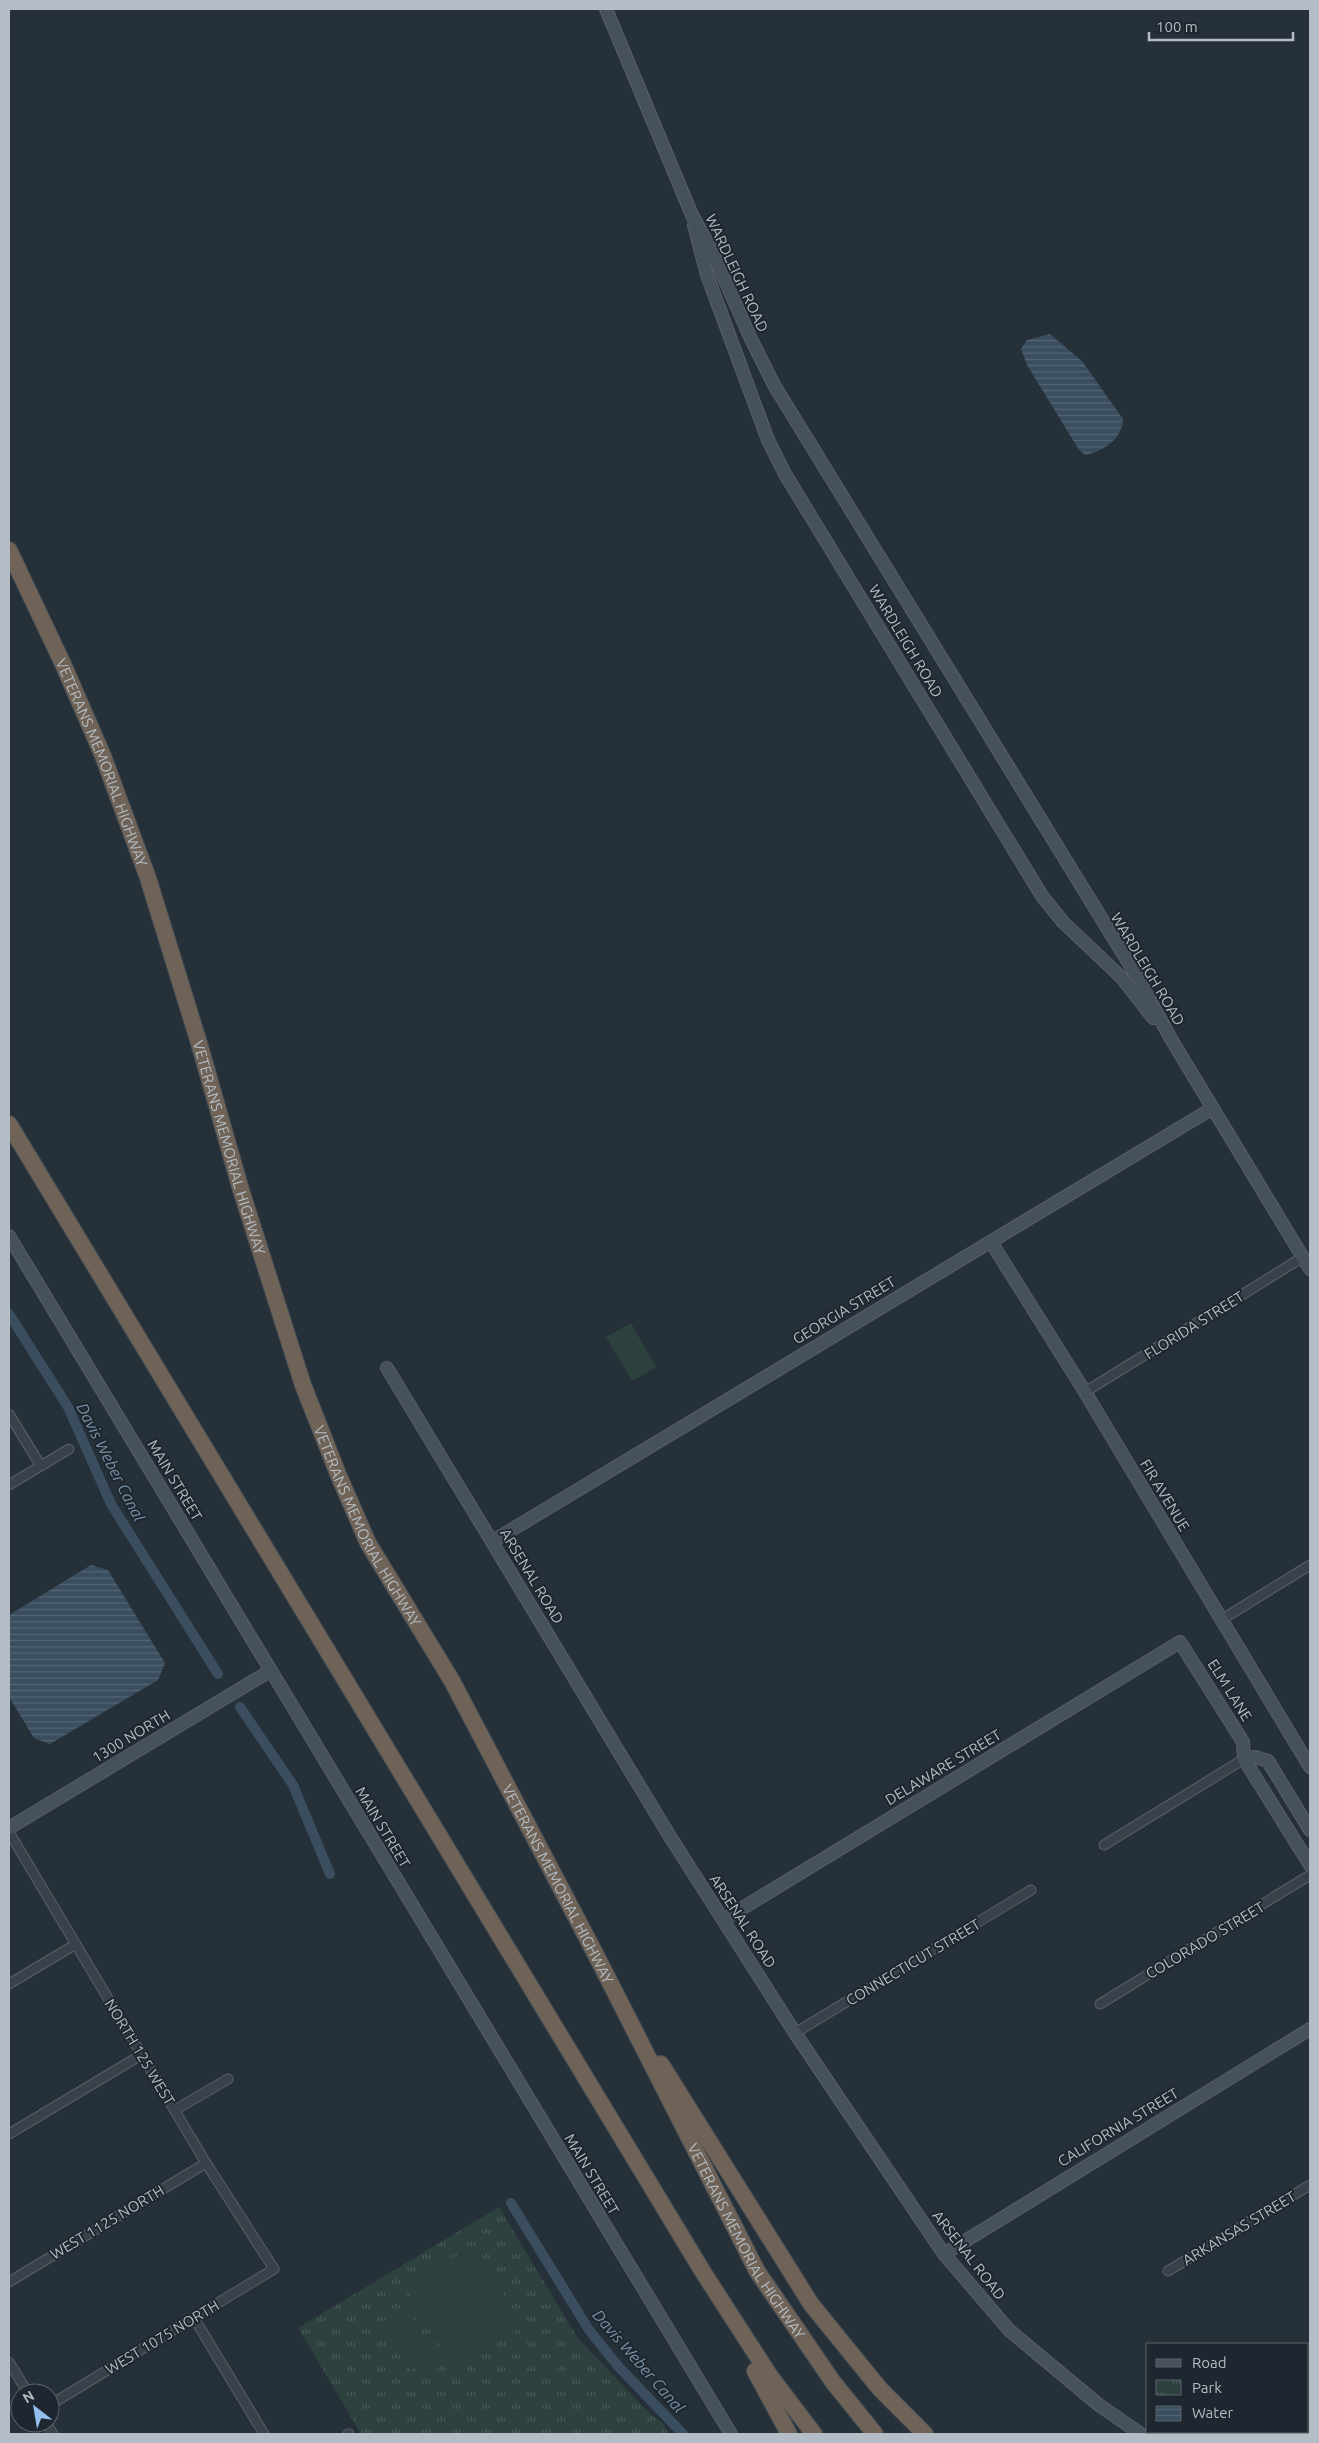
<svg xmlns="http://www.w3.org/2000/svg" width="1319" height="2443" font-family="Ubuntu,sans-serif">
<defs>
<pattern id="park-tufts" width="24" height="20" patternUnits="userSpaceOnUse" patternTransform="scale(1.25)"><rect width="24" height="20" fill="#2d413f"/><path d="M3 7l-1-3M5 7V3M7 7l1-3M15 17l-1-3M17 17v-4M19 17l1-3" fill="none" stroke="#495a59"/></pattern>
<pattern id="water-rules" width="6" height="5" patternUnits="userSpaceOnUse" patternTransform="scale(1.25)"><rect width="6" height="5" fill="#3b4e5f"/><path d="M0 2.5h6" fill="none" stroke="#556674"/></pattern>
</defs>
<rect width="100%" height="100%" fill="#253039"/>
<path fill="url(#park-tufts)" d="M499,2207L577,2337L651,2415L662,2422L669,2434H356L360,2432L298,2328Z"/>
<path fill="#2d413f" d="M631,1323L656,1367L632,1381L606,1337Z
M474,2245L523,2326L453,2368L405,2287Z
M409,2312L435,2356L410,2371L384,2328Z"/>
<path fill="url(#water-rules)" d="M1050,334L1082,361L1123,419C1122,439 1104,451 1085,455L1079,450L1027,365L1021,349L1027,340Z
M91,1565L108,1570L165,1663L158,1680L50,1744L34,1738L9,1697V1615Z"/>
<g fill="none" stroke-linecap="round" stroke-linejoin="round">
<path stroke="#3b4e5f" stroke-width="10" d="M9,1314L68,1407L111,1504L218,1674
M240,1707L293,1785L330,1874
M511,2203L589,2330L618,2366L683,2434"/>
<defs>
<path id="street" d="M1085,1392L1303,1257
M9,1414L41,1466
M9,1485L69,1449
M1221,1620L1310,1565
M9,1832L206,2163L274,2269L50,2405
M1104,1845L1244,1759
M9,1984L76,1944
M1100,2004L1310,1875
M795,2033L1031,1890
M175,2110L228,2079
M9,2134L141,2055
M1168,2271L1310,2185
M9,2282L206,2163
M194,2318L264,2434
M9,2362L28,2393
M46,2423L53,2434
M348,2434H349"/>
<path id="secondary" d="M606,9L692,215L712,251L751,339L774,385L1138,978L1171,1039L1310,1269
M694,225L707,275L768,440L785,474L1042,896L1063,922L1122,978L1153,1018
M9,1236L731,2434
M991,1242L1085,1392L1310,1767
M387,1368L669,1835L795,2033L944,2254L1009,2330L1099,2405L1141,2434
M493,1541L1213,1108
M1244,1759L1255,1757L1268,1761L1310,1830
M9,1828L270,1671
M723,1920L1180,1642L1243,1742L1244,1759L1310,1865
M944,2254L1310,2029"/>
<g id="highway">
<path id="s1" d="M9,550L63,664L103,756L148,878L199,1043L241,1190L303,1385L338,1474L368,1543L452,1681L597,1957L757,2271L833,2382L875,2434"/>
<path d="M9,1124L703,2272L770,2376L814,2434"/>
<path d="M661,2064L811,2304L880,2389L925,2434"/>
<path d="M755,2371L789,2434"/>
</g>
</defs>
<use href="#street" stroke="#576068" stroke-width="11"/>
<use href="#secondary" stroke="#576068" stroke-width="14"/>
<use href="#highway" stroke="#444d55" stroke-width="18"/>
<use href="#street" stroke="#39424a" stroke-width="9"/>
<use href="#secondary" stroke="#47515c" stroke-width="12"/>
<use href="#highway" stroke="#6f6357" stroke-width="16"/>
</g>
<g text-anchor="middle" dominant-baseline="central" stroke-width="4" stroke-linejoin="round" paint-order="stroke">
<g font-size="15" fill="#b4bdc5" stroke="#1e272f">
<text transform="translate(737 273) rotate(65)">WARDLEIGH ROAD</text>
<text transform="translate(906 641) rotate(59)">WARDLEIGH ROAD</text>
<text stroke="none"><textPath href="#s1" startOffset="232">VETERANS MEMORIAL HIGHWAY</textPath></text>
<text transform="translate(1148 969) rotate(59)">WARDLEIGH ROAD</text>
<text stroke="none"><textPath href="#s1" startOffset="638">VETERANS MEMORIAL HIGHWAY</textPath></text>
<text transform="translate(844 1310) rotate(-31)">GEORGIA STREET</text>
<text transform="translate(1194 1325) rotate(-32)">FLORIDA STREET</text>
<text transform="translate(175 1480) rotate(59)">MAIN STREET</text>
<text transform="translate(1165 1495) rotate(59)">FIR AVENUE</text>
<text stroke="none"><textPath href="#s1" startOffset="1042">VETERANS MEMORIAL HIGHWAY</textPath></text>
<text transform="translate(532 1576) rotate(59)">ARSENAL ROAD</text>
<text transform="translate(1230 1690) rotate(58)">ELM LANE</text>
<text transform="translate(131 1736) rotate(-31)">1300 NORTH</text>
<text transform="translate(943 1767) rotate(-31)">DELAWARE STREET</text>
<text transform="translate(383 1827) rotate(59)">MAIN STREET</text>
<text stroke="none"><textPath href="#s1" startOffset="1448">VETERANS MEMORIAL HIGHWAY</textPath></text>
<text transform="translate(743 1921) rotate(57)">ARSENAL ROAD</text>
<text transform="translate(1205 1940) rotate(-31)">COLORADO STREET</text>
<text transform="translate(913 1962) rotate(-31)">CONNECTICUT STREET</text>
<text transform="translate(140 2052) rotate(59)">NORTH 125 WEST</text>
<text transform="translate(1118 2127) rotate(-31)">CALIFORNIA STREET</text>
<text transform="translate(592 2174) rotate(59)">MAIN STREET</text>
<text transform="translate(107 2222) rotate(-31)">WEST 1125 NORTH</text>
<text transform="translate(1239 2228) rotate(-31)">ARKANSAS STREET</text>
<text stroke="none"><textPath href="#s1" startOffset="1852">VETERANS MEMORIAL HIGHWAY</textPath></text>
<text transform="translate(969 2255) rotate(52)">ARSENAL ROAD</text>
<text transform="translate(162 2337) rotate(-31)">WEST 1075 NORTH</text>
</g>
<g font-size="16" font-style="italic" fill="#7891a6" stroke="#1e272f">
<text transform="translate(111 1462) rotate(63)">Davis Weber Canal</text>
<text transform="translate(639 2361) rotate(49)">Davis Weber Canal</text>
</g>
</g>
<rect width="1319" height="2443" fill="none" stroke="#b4bdc5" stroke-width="20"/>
<rect x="1146" y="2343" width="162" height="90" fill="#1e272f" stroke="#5a636b"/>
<rect x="1156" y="2359" width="25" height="8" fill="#47515c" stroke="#5a636b"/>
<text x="1192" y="2368" font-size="15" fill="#b4bdc5">Road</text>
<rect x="1156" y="2380" width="25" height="15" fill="url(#park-tufts)" stroke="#5a636b"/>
<text x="1192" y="2393" font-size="15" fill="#b4bdc5">Park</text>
<rect x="1156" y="2406" width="25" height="15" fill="url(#water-rules)" stroke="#5a636b"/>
<text x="1192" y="2418" font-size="15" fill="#b4bdc5">Water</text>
<g transform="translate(35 2408) rotate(329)"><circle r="24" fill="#1e272f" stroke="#5a636b"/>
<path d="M0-4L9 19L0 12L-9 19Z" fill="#92bfed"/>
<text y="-8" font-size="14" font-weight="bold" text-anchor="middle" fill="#b4bdc5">N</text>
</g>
<path d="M1149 32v8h144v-8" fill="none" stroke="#b4bdc5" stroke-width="2.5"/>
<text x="1156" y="32" font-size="15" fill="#b4bdc5" stroke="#1e272f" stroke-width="4" paint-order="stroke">100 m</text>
</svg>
